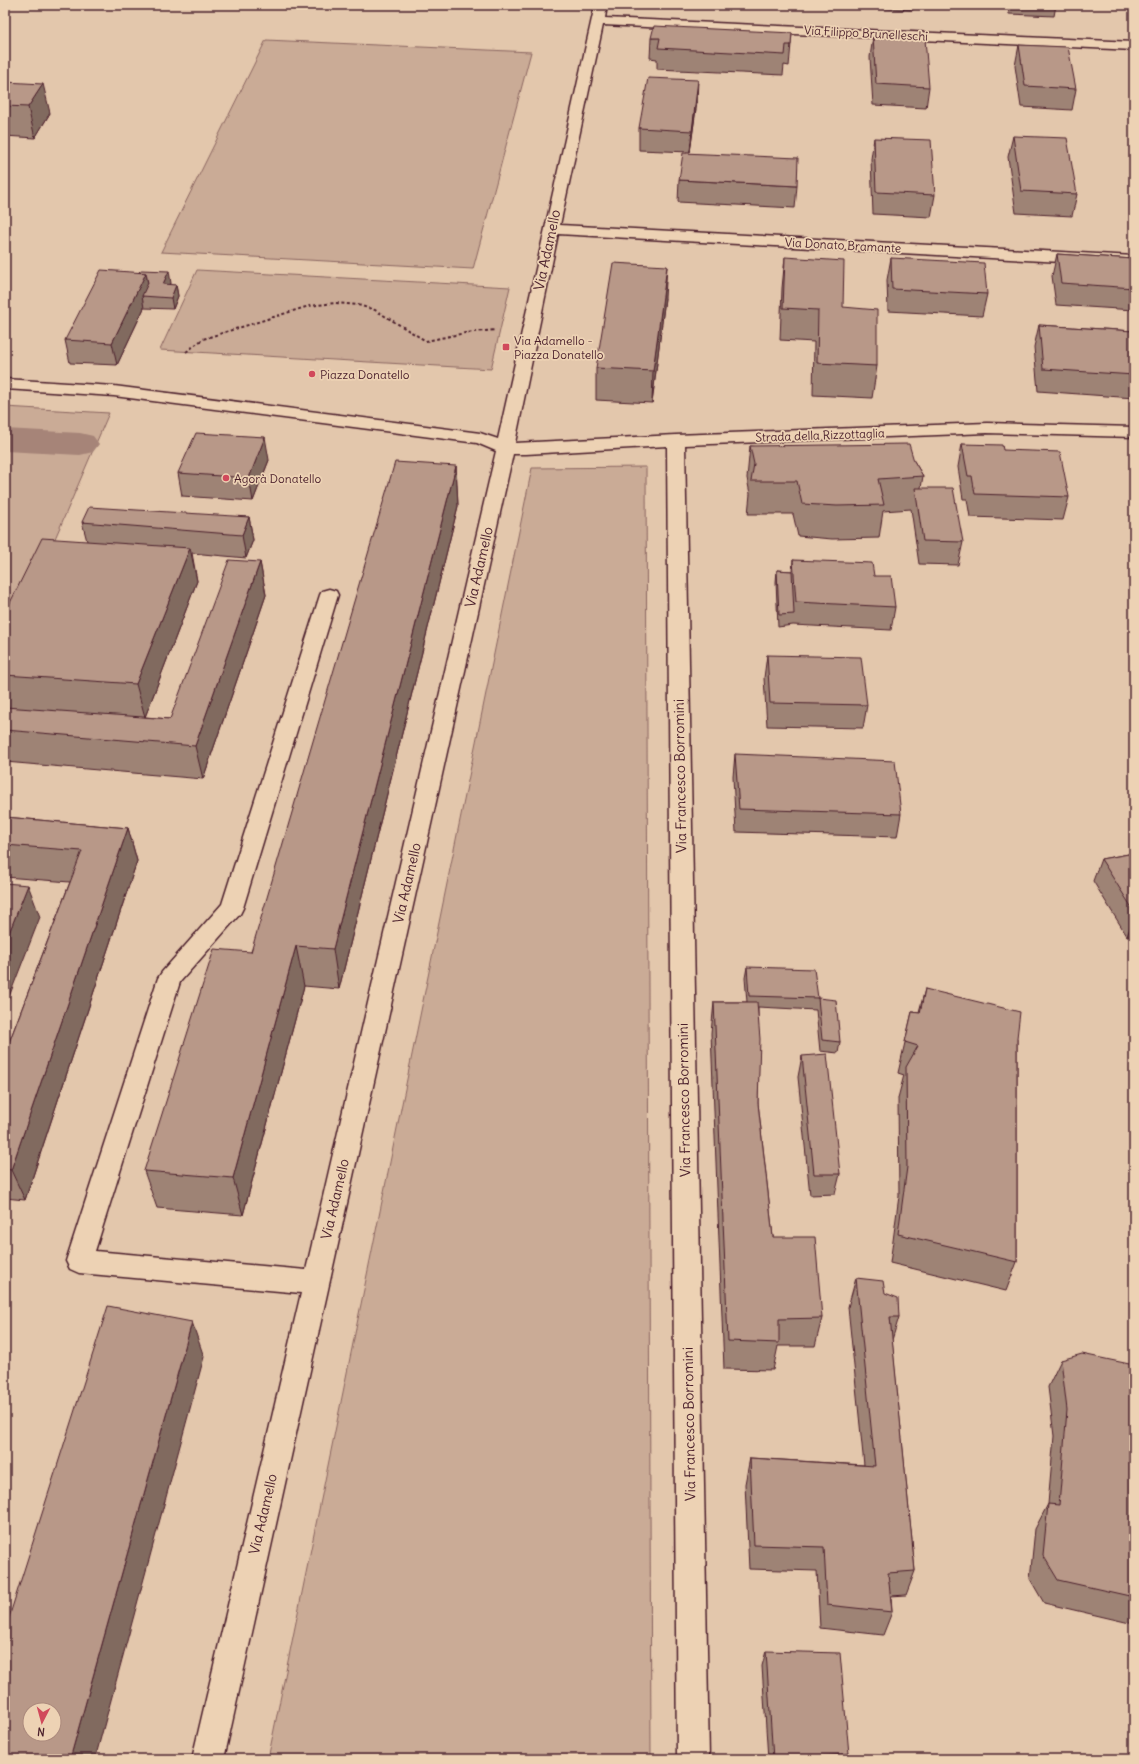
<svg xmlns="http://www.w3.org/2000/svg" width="1139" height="1764" font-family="Delius,sans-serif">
<rect width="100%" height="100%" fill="#e3c7ac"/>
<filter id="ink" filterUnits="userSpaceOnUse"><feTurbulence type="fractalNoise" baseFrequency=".025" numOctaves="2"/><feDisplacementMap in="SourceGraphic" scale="8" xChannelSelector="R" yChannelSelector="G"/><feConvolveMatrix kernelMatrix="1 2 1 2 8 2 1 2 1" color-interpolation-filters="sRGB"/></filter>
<g filter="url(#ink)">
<path fill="#caab96" stroke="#8a6560" d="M266,40L531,52L473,269L161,252Z
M197,270L510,287L491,369L160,350Z
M5,407L109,413L5,655V449L41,451L49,434L5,432Z
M646,467L651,1759H268L532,468Z"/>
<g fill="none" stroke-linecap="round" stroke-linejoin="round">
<path fill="#a68478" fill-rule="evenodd" d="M5,429L80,433L93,436L99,444L93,452L80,455L5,451Z"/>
<defs>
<path id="minor" d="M595,5H607L605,18L1134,42V50L603,25L560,225L1134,256V266L558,234L515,443L676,435L987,423L1134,427V437L987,433L685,445L709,1759H677L667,446L526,454H513L224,1759H192L301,1293L79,1273L70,1269L66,1261L158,978L162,972L222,904L320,595L322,591L329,589L336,591L338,595L243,908L240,914L180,982L95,1251L306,1270L496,451L477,443L114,396L5,389V379L114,386L480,433L498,439Z"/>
</defs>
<use href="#minor" stroke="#4a1f2b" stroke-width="3"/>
<path stroke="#4a1f2b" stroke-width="2" stroke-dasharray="3 2.5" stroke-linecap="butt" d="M186,352L203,339L309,306L335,303L358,305L375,310L426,341L465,333L496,330"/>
<use href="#minor" fill="#edd2b4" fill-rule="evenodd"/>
</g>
<path fill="#9e8375" stroke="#4a1f2b" d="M869,5H914L913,10L869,8Z
M1008,5H1056L1054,16L1009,14Z
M792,33L789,66L784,65L783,75L657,69V59L650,58L651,38Z
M873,37L929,87L926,108L873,105L870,57Z
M1019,45L1076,89L1072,110L1021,107L1015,66Z
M5,82L50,113L35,138L5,136Z
M697,101L690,152L639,150V128Z
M1013,136L1077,194L1072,216L1016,213L1008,157Z
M874,138L935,195L931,217L873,214L871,159Z
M679,180L797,186L795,208L678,202Z
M1057,254L1134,259V310L1056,305L1052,276Z
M785,257L843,307L877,366L872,398L813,395L814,342L780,340L782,288Z
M891,258L987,294L982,316L888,311L887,280Z
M139,272L171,283L170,285H176L178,296L173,309L144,308L117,365L70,363L65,340Z
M665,298L652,403L596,400V368Z
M1039,325L1134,331V398L1038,391L1034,347Z
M962,444L1003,450L1069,497L1063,520L970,517L967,499H963L958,467Z
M750,446L914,461L923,476L921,488L963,542L958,565L919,564L911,509L883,511L879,538L832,539L798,536L793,514H748L750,494L747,478Z
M269,460L253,501L182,496L178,473Z
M456,466L458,506L339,989L304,986L243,1215L157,1208L144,1171L251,952Z
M249,517L253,540L246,558L192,553L197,581L145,717L170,719L260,562L266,595L203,779L5,762V613L87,541L82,522Z
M793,560L874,576L895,607L891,630L793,625L778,627L776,582L777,570L792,571Z
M767,655L867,705L863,728L767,726L764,678Z
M735,754L901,814L897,837L736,832L733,777Z
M5,817L128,828L137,861L25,1200L5,1198V1053L70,882L5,877Z
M1134,853V934L1127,936L1093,881L1101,859Z
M747,967L818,998L840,1042L838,1053L820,1051L816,1010L758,1007V1103L773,1237L822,1318L815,1346H778L773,1370L724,1369L711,1033L714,1002H747L745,978Z
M925,989L1017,1038V1262L1006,1291L890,1263L899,1196L898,1098L904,1075L898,1073L912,1012H919Z
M802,1056L840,1174L835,1194L810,1195L798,1077Z
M856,1278L885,1293L899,1317L892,1340L915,1571L906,1595L891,1596L892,1612L883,1635L820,1628L817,1571L749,1569L745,1484L750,1458L864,1465L848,1307Z
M1061,1360L1134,1365V1624L1044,1603L1030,1579L1035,1529L1048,1504L1054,1436L1048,1387Z
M766,1651L849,1754L847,1759H768L762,1666Z"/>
<path fill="#816a5f" stroke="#4a1f2b" d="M698,80L697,101L690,152L692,131Z
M43,84L50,113L35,138L28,107Z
M667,266L665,298L652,403L653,371Z
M169,271L171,283L165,296L163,284Z
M146,273L150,295L142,296L144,308L117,365L112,343Z
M176,285L178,296L173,309L171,298Z
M265,437L269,460L253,501L249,478Z
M456,466L458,506L339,989L333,949Z
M249,517L253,540L246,558L242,535Z
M190,548L197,581L145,717L136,684Z
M260,562L266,595L203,779L195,746Z
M128,828L137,861L25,1200L11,1170Z
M28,885L40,917L5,1007V943Z
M1134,917V934L1127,936Z
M296,946L304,986L243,1215L233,1178Z
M192,1322L204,1357L95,1759H70Z"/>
<path fill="#b89888" stroke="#4a1f2b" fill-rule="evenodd" d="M654,26L792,33L791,45H786L785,55L658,48L660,38H651Z
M873,37L925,39L929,87L876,84Z
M1019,45L1068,47L1076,89L1025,86Z
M648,78L698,80L692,131L639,128Z
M5,82L43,84L28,107L5,106Z
M1013,136L1067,138L1077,194L1021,191Z
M874,138L931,140L935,195L876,192Z
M683,153L798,158L797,186L679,180Z
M1057,254L1134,259V288L1061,283Z
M785,257L844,261L843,307L877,310V366L817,363L818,310L783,308Z
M891,258L984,263L987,294L892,289Z
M613,263L667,266L653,371L596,368Z
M101,270L146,273L112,343L65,340Z
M141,270L169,271L163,284L176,285L171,298L142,296L148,283L146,273L139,272Z
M1039,325L1134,331V375L1043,369Z
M196,433L265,437L249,478L178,473Z
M909,444L914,461L923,476L878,479L884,505L837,506L802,504L797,481H751L754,464L750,446Z
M962,444L1002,445L1003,450L1060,452L1069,497L975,494L972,476H968Z
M395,462L456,466L333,949L296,946L233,1178L144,1171L214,949L251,952Z
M915,488H953L963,542L923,541Z
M89,507L249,517L242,535L82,522Z
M42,538L190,548L136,684L5,675V613Z
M229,560L260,562L195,746L5,730V707L170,719Z
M793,560L872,563L874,576H891L895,607L796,602Z
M777,570L792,571L794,614L779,615Z
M767,655L861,657L867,705L770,703Z
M735,754L895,761L901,814L739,809Z
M5,817L128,828L11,1170L5,1169V1053L82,851L5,845Z
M1134,853V911L1101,859Z
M5,883L28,885L5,943Z
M747,967L814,969L818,998L749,996Z
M925,989L1020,1012L1017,1038V1262L898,1234L907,1167L906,1067L918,1046L905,1042L912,1012L920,1013Z
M818,998L836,1000L840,1042L822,1040Z
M714,1002H757L760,1039L758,1103L773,1237H815L822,1318L779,1319V1343L728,1341Z
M827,1054L840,1174H814L802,1056Z
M856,1278L883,1281L885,1293L898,1298L899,1317H890L915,1571L888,1573L892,1612L827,1605L824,1547L754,1545L750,1458L875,1466Z
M108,1306L192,1322L70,1759H5V1630ZM30,1710H54V1734H30Z
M1082,1354L1134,1365V1597L1058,1580L1043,1555L1048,1504L1059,1505L1067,1410L1061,1360Z
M766,1651L840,1653L849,1754L822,1756L823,1759H773Z"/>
</g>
<g fill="#d1495b" stroke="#edd2b4" stroke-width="1.5">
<rect x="502" y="343" width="8" height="8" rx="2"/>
<circle cx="312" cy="374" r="4"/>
<circle cx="226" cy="478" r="4"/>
</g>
<g text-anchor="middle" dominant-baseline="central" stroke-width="3.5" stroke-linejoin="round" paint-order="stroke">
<g font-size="12" fill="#4a1f2b" stroke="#edd2b4">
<text transform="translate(866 33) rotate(3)">Via Filippo Brunelleschi</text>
<text transform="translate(843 245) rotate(3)">Via Donato Bramante</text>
<text transform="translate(820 435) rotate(-2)">Strada della Rizzottaglia</text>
</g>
<g font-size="12" fill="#4a1f2b" stroke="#edd2b4" text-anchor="start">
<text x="514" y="340">Via Adamello -<tspan x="514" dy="14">Piazza Donatello</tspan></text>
<text x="320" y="374">Piazza Donatello</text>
<text x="234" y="478">Agorà Donatello</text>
</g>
<g font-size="14" fill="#4a1f2b" stroke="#edd2b4">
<text transform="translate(547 250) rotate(-78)">Via Adamello</text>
<text transform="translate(479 567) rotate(-77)">Via Adamello</text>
<text transform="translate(680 776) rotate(-91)">Via Francesco Borromini</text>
<text transform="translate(407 883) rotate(-77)">Via Adamello</text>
<text transform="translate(684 1100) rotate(-91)">Via Francesco Borromini</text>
<text transform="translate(335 1199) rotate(-77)">Via Adamello</text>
<text transform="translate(689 1424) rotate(-91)">Via Francesco Borromini</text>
<text transform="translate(263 1514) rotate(-77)">Via Adamello</text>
</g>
</g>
<rect width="1139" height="1764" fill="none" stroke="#edd2b4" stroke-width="20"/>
<rect x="10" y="10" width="1119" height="1744" fill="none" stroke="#4a1f2b" stroke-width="1.5" filter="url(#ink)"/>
<g transform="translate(42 1722) rotate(186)"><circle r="19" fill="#edd2b4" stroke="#ac8a7d"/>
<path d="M0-3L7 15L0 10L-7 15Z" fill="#d1495b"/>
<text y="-6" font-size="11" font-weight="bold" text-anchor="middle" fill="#4a1f2b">N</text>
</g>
</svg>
